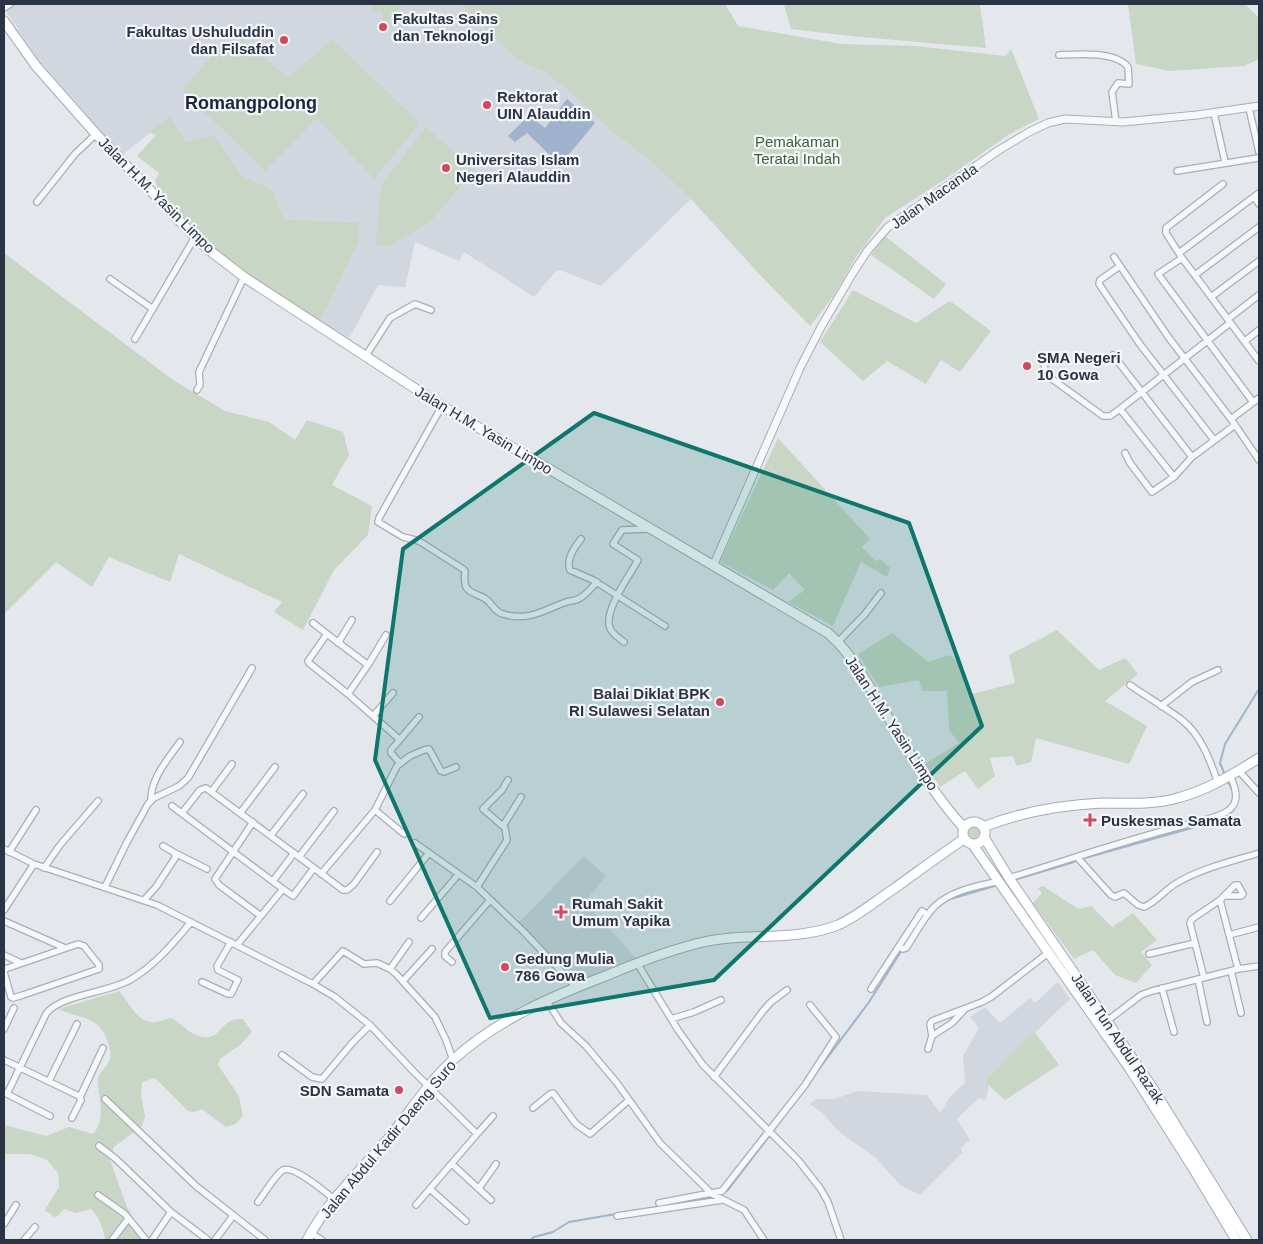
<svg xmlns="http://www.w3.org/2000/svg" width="1263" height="1244" font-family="Arial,sans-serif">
<rect width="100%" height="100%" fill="#e4e7ec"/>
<path fill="#d2d6de" d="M4,4H460L497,41L520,62L543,71L567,89L611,131L649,160L691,199L601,286L560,270L555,272L534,297L464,252L459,261L415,242L405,287L378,285L349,338L320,321L360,239L358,222L284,219L273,190L241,175L214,134L186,142L170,117L122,155L38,59L4,8Z
M584,856L606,876L585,902L636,958L577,982L518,923Z
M1058,982L1070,999L991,1074L986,1100L979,1098L957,1119L970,1140L961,1147L962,1153L920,1195L900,1185L876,1158L837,1130L823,1113L810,1104L816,1099H835L857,1091L927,1095L940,1113L950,1097L965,1083L963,1056L979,1028L970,1017L985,1007L1000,1023L1030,998L1035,1003Z"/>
<path fill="#c9d6c5" d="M375,4H403L386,22L382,18L384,15L379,10L376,13L371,9Z
M460,4H725L738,26L842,44L915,46L1006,56L1011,49L1039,119L1008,135L947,178L885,218L856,257L833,297L810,326L762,277L691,199L649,160L611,131L567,89L543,71L520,62L497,41Z
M784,4H980L986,48L850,36L791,29Z
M1128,4H1245L1259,18V59L1244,66L1170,71L1136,64Z
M241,37L288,78L332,39L420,123L374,179L317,118L265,171L182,90L225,40L231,46Z
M170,116L186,142L214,134L241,175L273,190L284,219L358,222L360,239L320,321L247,273L204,241L162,199L155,181L159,173L137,156L156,135L149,132Z
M426,127L474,170L430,222L391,245L375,246L381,185Z
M885,236L946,284L934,299L871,255Z
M4,253L173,380L225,411L269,422L295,440L307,420L343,432L349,455L332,485L372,506L368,535L334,570L303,630L274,612L282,602L179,554L170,582L109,557L92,587L56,562L4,614Z
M853,290L916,323L950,301L991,331L960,372L941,360L926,384L887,361L863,381L820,342Z
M778,438L870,539L862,547L875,561L881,559L890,568L887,577L861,562L833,626L788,602L805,590L789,573L773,590L720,562Z
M1057,630L1099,670L1125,658L1138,674L1105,701L1147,726L1129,764L1036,738L1031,762L1017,766L1013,756L990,758L995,776L978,789L965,771L940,787L925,764L959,743L949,730L947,691H922L919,680L879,687L858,654L892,633L928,662L950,655L958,663L968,695L1015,683L1009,655Z
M963 833a11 11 0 1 1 22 0a11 11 0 1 1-22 0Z
M1043,886L1078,909L1091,906L1112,927L1133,913L1157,940L1141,952L1152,965L1136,983L1115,975L1093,950L1074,959L1033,903L1042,893L1038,888Z
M119,991C129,1001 135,1020 151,1022C157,1023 165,1019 172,1018C182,1024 190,1035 202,1037C221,1041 220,1017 243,1019L252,1032L241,1044L220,1059L218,1065L239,1096L243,1116L236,1124L226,1127L202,1109L194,1112L188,1111L155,1078L142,1082L141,1095L145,1117L142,1126L114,1147L110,1160L127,1207L145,1240H105C103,1228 100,1218 91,1209L76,1213L64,1209L59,1215L54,1217L45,1210L59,1187L58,1173L47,1160L30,1154H4V1125L46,1136L69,1127L93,1134C106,1120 99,1100 98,1082C97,1073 108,1067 110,1059C111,1052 110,1046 107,1040C99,1016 78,1018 58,1009Z
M1034,1031L1059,1065L1005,1100L984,1081Z"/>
<path fill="#9fb4cc" d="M567,99L595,123L560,165L527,133L515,142L508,136L529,115L545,128Z"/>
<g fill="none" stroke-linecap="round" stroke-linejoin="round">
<path stroke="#9fb4cc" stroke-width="2" d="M1225,775L1220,763L1225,744L1259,689
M1227,780L1234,793
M1085,858L1213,822L1230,814L1234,809
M1014,880L1074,862
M947,900L998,885
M813,1077L869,1002L902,950
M773,1131L782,1119
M719,1196L728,1190L770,1135
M530,1240L534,1237L553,1232L569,1222L715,1197"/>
<defs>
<path id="minor" d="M4,8L10,4
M1059,55C1078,54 1115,51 1128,67L1129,84L1118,83L1112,92L1116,122
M1249,108L1259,152
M1214,113L1225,162
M1177,171L1258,158
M1223,184L1166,228V233L1182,258L1259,361
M1254,197L1259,204
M37,202L75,154L96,134
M1179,253L1259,193
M1114,257L1169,338L1231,419
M1182,258L1158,274L1253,402
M1120,266L1100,280L1099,284L1139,343L1214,440
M1195,275L1259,227
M110,279L153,309
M1211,297L1259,261
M1228,319L1259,295
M135,339L195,237
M1245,341L1259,330
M1113,355L1192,457
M365,357L390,318L415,304L431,310
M1044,361L1045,371L1048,376L1103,416H1110L1120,409L1230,323
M197,390L200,385L199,372L244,277
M1259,398L1231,419L1259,460
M442,406L379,518L378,522L403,537L419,541L463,569L465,571C463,592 468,590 484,598C491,601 494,612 503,614C528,622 544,610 566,602C570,601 576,601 580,598C586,595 592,587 597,582
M1120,409L1174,477
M1125,453L1130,463L1152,492L1174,477L1192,457L1235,425
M581,539C574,548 566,559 570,570L593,580L665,626
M313,623L327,634L308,661L309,663L348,694L399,739
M327,634L368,665L386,635
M624,642C619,638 612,634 610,628C603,611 630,575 638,560L613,544L622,530L648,529
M838,642L865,614L881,593
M338,643L352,620
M1130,685C1147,697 1165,707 1182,720C1201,735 1210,760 1218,783
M348,694L368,665
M1161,706L1192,682L1218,670
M373,716L393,693
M400,763L391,753V750L419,717
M1239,771L1259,793
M212,791L232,764
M151,801C150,779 168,759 180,742
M172,806L283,889
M375,810L404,834
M241,812L275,767
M182,813L200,790L206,788L314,868
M253,822L215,879L219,885L261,916
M503,826L521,797
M271,835L303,794
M415,843L477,887L524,932L576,987
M4,849L34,864
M9,852L36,810
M175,853L207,869
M299,857L334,811
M1077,857L1111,895L1115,897L1124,893L1138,905L1144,907C1156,902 1164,891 1175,884C1201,868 1231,862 1259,853
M44,868L60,845L98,801
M321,874L375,810L397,766L410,756L424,750L429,749L441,771L444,772L456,767
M1009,878C1068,860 1126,840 1185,825C1196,822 1224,817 1231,808C1240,799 1235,786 1230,776
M273,881L294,853
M105,887L127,842L148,804L154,798L179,786L188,778L252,668
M477,887L507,840L505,828L483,809L502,790L508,780
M144,900L156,887L175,858V853L163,846
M1220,900L1235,885H1238L1243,894L1241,896H1225
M390,901L429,853
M4,910L34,864L157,905L313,984L335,997L370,1025L414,1072L477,1134L493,1116
M421,918L458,875
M4,921L65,948
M1229,935L1259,927
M78,944L84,946L99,965V969L23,995L13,998L11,997L4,972L5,969Z
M237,945L283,889L293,896L314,868L343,890H347L354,884L377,852
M899,947L903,949L906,948C915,935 923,918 935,906C952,890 978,886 1000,881
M1149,954L1195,943
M4,955L21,963
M452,962L445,956V952L490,900
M637,963L678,1030L703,1065L798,1160L820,1188L828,1202L841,1240
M390,969L409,942
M1231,971L1241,1013
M1204,978L1190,923L1192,919L1220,900L1238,969
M1198,979L1207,1022
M403,981L432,949
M202,982L228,994H231L238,980L218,970L217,966L231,942
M313,984L343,951L364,964L377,963L390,969L396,974L435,1017L446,1040L453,1060
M1162,988L1174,1032
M871,989L922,911L928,915
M547,1001L561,1023L586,1046L617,1083L660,1143L712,1194L744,1210L764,1240
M671,1019L694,1012L721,1000
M1107,1021L1141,995L1152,991L1238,969L1259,966
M4,1029L14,1008
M932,1036L952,1023L965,1009
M928,1049L932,1036L930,1024L932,1021L982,1002L991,997L1048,953
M282,1055L312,1077L322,1079L353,1042L370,1025
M4,1060L79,1096L81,1100L72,1118
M714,1077L763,1011L771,1002L787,990
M49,1081L77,1024
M5,1093L50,1116
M7,1094L46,1014C59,995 107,993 130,980C154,966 173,944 191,922
M80,1097L103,1048
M105,1099L196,1186L265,1240
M533,1108L550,1094L553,1093L576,1124L590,1134L629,1100
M99,1146L116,1159L171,1212L208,1240
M452,1164L491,1200
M479,1188L496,1164
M430,1189L466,1221
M98,1195L125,1214L146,1240
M258,1202C264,1194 276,1174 283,1170C294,1165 325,1192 334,1199
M659,1203L722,1191L805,1085L836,1037L810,1005
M416,1205L477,1134
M617,1216L722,1200
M4,1224L16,1205
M311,1233L322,1240
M24,1240L35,1227
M112,1240L128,1219
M152,1240L171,1212
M215,1240L233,1216"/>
<path id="tertiary" d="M713,566L800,368L821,327L854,271L868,250L888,227L999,150L1029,132L1048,123L1065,119L1123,122L1197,115L1259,106"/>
<path id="primary" d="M4,21L36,66L96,134L195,237L209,250L244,277L442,406L828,633C852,654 866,681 882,707C907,749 931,792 964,828
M963 833a11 11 0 1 1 22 0a11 11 0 1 1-22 0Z
M983,827C1021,812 1061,805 1102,803C1126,803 1150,805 1174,799C1206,791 1232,775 1259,758
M984,837L1009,878L1150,1084L1247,1240
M973,845L1130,1069L1191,1165L1236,1240
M307,1240C327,1202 359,1172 387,1140C409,1114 428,1082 454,1059C498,1019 553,996 608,975C636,963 665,952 695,944C742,931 792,943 838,925C858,916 874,902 892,890C916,873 940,855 964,839"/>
</defs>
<use href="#minor" stroke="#a9aeb7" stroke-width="8"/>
<use href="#tertiary" stroke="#a9aeb7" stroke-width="9"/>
<use href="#primary" stroke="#a3abb8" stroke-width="11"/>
<use href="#minor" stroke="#f7f8fa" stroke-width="5.5"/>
<use href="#tertiary" stroke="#f7f8fa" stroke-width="7"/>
<use href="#primary" stroke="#fff" stroke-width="9"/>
</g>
<path fill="#0f766e" fill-opacity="0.2" stroke="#0f766e" stroke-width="4" stroke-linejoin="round" d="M594,413L909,523L982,726L714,980L490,1018L375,760L403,549Z"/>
<g fill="#d1495b" stroke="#f4f6f9" stroke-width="2">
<circle cx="383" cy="27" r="5"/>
<circle cx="284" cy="40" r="5"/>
<circle cx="487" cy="105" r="5"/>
<circle cx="446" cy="168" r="5"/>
<circle cx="1027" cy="366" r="5"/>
<circle cx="720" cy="702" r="5"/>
<path d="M1087.5 812.5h5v5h5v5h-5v5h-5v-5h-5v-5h5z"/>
<path d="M558.5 904.5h5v5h5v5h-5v5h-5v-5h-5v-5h5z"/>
<circle cx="505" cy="967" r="5"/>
<circle cx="399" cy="1090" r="5"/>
</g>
<g text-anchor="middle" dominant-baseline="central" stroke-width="4.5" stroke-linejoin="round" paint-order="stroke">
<g font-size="15" font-weight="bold" fill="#2b3445" stroke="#f4f6f9" text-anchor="start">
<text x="393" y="18">Fakultas Sains<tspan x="393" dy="17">dan Teknologi</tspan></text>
<text x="274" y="31" text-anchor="end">Fakultas Ushuluddin<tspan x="274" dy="17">dan Filsafat</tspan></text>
<text x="497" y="96">Rektorat<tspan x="497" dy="17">UIN Alauddin</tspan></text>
<text x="456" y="159">Universitas Islam<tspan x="456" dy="17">Negeri Alauddin</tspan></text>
<text x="1037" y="357">SMA Negeri<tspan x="1037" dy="17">10 Gowa</tspan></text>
<text x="710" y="693" text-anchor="end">Balai Diklat BPK<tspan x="710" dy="17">RI Sulawesi Selatan</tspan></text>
<text x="1101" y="820">Puskesmas Samata</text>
<text x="572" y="903">Rumah Sakit<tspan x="572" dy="17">Umum Yapika</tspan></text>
<text x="515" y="958">Gedung Mulia<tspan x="515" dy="17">786 Gowa</tspan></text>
<text x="389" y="1090" text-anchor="end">SDN Samata</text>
</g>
<g font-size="15" fill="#3f6138" stroke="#f4f6f9">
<text x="797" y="141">Pemakaman<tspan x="797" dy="17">Teratai Indah</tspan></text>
</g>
<g font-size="15" fill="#2b3445" stroke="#f4f6f9">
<text transform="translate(157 195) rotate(45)">Jalan H.M. Yasin Limpo</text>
<text transform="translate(934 196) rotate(-35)">Jalan Macanda</text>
<text transform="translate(484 430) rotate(31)">Jalan H.M. Yasin Limpo</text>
<text transform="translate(892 723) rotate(57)">Jalan H.M. Yasin Limpo</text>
<text transform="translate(1118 1038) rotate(56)">Jalan Tun Abdul Razak</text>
<text transform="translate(388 1139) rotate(-50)">Jalan Abdul Kadir Daeng Suro</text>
</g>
<g font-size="18" font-weight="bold" fill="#1d2536" stroke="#f4f6f9">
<text x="251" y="103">Romangpolong</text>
</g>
</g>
<rect width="1263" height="1244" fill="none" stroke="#2b3445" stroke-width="10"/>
</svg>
